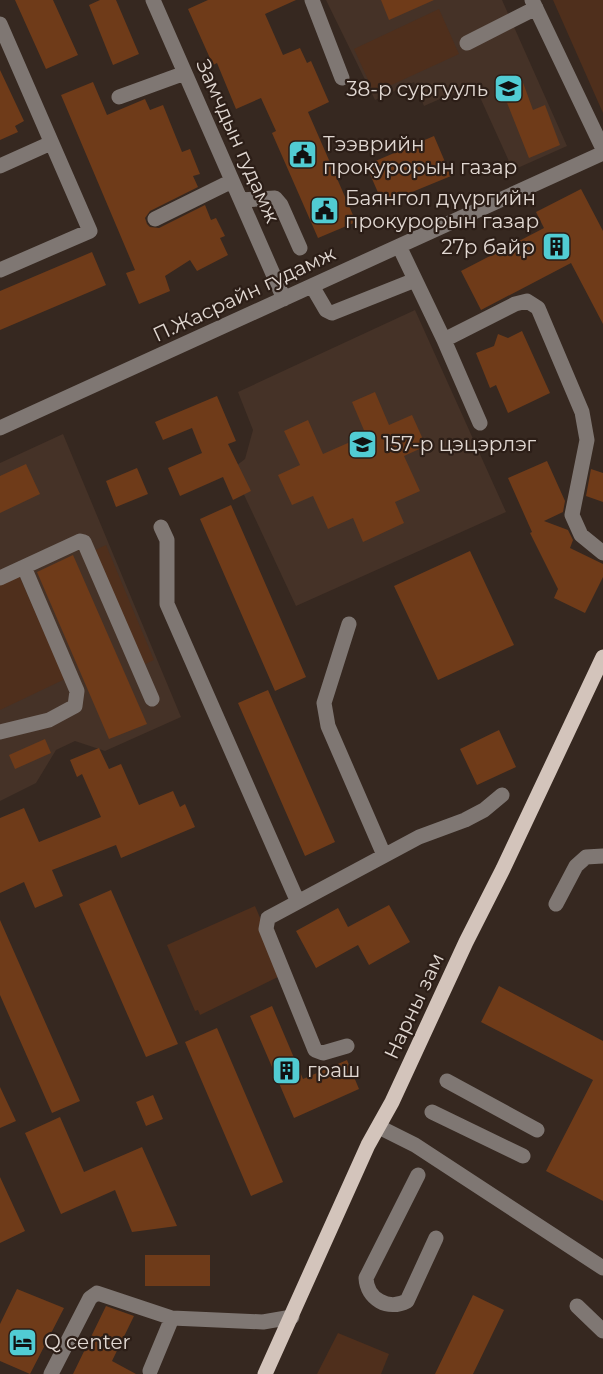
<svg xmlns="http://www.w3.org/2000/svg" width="603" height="1374" font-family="Montserrat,sans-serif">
<rect width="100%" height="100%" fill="#362820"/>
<path fill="#453227" d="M326,0H502L567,146L513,170L474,84L424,106L414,82L375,100Z
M415,310L506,512L296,606L232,469L245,459L253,430L238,392Z
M63,434L181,717L105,751L75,741L56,750L36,783L0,801V463Z"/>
<path fill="#4f2f1c" d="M553,0H603V113Z
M439,9L459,54L374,93L354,49Z
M106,545L154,660L141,666L91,552Z
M16,569L65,679L0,710V576Z
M255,906L284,974L200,1015L198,1010L195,1011L167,945Z
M338,1333L389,1354L381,1374H317Z"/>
<path fill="#6f3b19" d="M15,0H53L78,55L46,69Z
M100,0H116L139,54L113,65L89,5Z
M208,0H296L265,14L283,55L300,48L307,63L311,61L329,102L308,112L356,222L318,238L272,133L276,131L261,98L236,109L217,63L213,65L188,9Z
M381,0H434L389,20Z
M0,70L24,121L15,126L18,132L0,140Z
M521,77L533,110L545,105L560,145L529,158L500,85Z
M93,82L107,115L145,99L150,110L163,105L182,152L190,149L200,174L193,176L198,187L150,211L145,218L147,224L150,227L159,228L205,205L211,220L216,218L225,236L220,238L228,255L197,271L190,260L165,276L170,291L139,304L126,273L135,270L61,95Z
M434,136L451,176L383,204L366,165Z
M581,189L603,231V324L571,263L481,310L461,271L544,228L536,212Z
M92,252L106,285L0,330V291Z
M522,331L550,393L508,413L496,385L490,388L476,353L494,346L498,334L508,338Z
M375,392L389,425L412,415L426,446L404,456L420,491L395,502L404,523L363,542L353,518L328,529L313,496L292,505L278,475L300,465L284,431L308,420L323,454L366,435L352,402Z
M217,396L236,441L228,444L251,491L233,500L223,477L180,496L168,468L202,453L192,428L163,440L155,422Z
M547,461L565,501L563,512L544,521L568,530L573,540L570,548L603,564V577L585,613L554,598L558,589L530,533L532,532L508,478Z
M26,464L40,494L0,513V476Z
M137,468L148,494L116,507L106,481Z
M591,469L603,473V502L586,496Z
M231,505L306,677L275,691L200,519Z
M470,551L514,645L438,680L394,586Z
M73,555L147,724L109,739L37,572Z
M268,690L335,842L305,856L238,703Z
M499,730L516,767L477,785L460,749Z
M45,739L51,753L15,769L9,755Z
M99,748L109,769L121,764L139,805L173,791L180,807L185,804L195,827L121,858L116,845L52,870L63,896L35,908L24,882L0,893V818L24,808L39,842L101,817L82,774L77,777L70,760Z
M111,890L178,1044L146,1057L79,904Z
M389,905L410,942L369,965L358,945L316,968L296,931L338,908L348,927Z
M0,920L80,1101L52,1113L0,995Z
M499,986L603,1041V1201L546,1171L593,1080L481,1022Z
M272,1006L303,1079L347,1060L359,1089L294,1118L250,1016Z
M217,1028L283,1182L251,1196L185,1042Z
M0,1087L16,1121L0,1128Z
M153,1095L163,1119L146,1126L136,1102Z
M60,1117L84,1172L142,1147L177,1226L132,1232L115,1190L61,1214L25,1133Z
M0,1177L25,1231L0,1243Z
M145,1255H210V1286H145Z
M17,1289L64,1308L30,1374L0,1361V1324Z
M473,1295L504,1310L473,1374H435Z
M106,1306L134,1316L112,1361L136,1374H73Z"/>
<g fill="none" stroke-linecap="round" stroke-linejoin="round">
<path stroke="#7f7773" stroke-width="15" d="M153,0L284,299
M312,0L342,78
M532,0L603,149
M0,24L90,231L0,270
M467,43L536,8
M119,97L185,73
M0,166L51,143
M241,200L275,198L281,205L300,248
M155,219L232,181
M399,246L444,340L515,304L527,301L538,308L582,412L587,440L572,515L581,535L603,553
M312,286L326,310L332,313L415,280
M444,340L480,423
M0,428L603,153
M161,527L167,540V604L297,900
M0,578L80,541L84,542L152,699
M349,624L324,703L328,726L384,855
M0,732L49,720L75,706L77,691L24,567
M556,904L576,866L586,857L603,856
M347,1046L323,1053L315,1050L266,929L268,918L419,837L465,820L484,810L502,795
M447,1081L537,1130
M432,1112L523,1156
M379,1127L415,1145L603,1268
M418,1175L366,1278C367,1299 388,1311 407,1301L436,1238
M577,1306L603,1331
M150,1371L172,1318L263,1322L292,1317
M51,1374L90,1298L97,1293L172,1318"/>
<path stroke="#d3c4bb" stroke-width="15" d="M265,1374L368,1145L392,1102L466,942L503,869L603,657"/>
</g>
<defs>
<symbol id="school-square" viewBox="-11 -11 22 22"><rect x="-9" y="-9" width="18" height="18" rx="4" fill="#51ccd3" stroke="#2c1e17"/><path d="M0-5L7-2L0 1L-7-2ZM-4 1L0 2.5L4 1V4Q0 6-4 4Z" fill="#111"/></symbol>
<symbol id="civic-square" viewBox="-11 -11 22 22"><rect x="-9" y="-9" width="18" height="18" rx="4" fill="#51ccd3" stroke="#2c1e17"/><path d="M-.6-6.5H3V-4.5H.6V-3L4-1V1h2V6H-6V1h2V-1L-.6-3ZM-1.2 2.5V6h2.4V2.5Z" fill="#111"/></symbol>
<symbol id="building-square" viewBox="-11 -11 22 22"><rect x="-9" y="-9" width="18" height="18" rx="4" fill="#51ccd3" stroke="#2c1e17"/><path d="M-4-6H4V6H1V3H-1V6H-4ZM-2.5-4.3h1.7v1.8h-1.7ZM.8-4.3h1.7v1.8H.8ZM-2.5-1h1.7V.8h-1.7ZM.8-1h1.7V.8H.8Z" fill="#111"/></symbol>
<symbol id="hotel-square" viewBox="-11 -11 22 22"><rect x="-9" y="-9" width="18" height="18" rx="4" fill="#51ccd3" stroke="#2c1e17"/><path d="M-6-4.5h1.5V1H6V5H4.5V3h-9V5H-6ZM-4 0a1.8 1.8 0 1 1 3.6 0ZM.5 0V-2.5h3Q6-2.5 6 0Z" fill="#111"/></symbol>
</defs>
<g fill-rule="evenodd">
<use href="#school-square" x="492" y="72" width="33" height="33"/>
<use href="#civic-square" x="286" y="138" width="33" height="33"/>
<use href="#civic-square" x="308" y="194" width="33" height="33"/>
<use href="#building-square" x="540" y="230" width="33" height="33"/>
<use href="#school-square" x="346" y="428" width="33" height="33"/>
<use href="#building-square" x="270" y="1054" width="33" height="33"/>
<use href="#hotel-square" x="6" y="1326" width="33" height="33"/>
</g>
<g text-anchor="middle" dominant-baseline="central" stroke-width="4.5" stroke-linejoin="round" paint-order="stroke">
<g font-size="20" fill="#e1d8d2" stroke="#2c1e17" text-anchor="start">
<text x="488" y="89" text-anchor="end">38-р сургууль</text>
<text x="323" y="144">Тээврийн<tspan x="323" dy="23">прокурорын газар</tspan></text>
<text x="345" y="198">Баянгол дүүргийн<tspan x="345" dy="23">прокурорын газар</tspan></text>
<text x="535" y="247" text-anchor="end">27р байр</text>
<text x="383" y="444">157-р цэцэрлэг</text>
<text x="307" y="1070">граш</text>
<text x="44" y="1342">Q center</text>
</g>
<g font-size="20" fill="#e1d8d2" stroke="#2c1e17">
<text transform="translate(238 141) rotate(66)">Замчдын гудамж</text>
<text transform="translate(244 294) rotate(-25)">П.Жасрайн гудамж</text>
<text transform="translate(414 1006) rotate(-65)">Нарны зам</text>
</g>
</g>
</svg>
